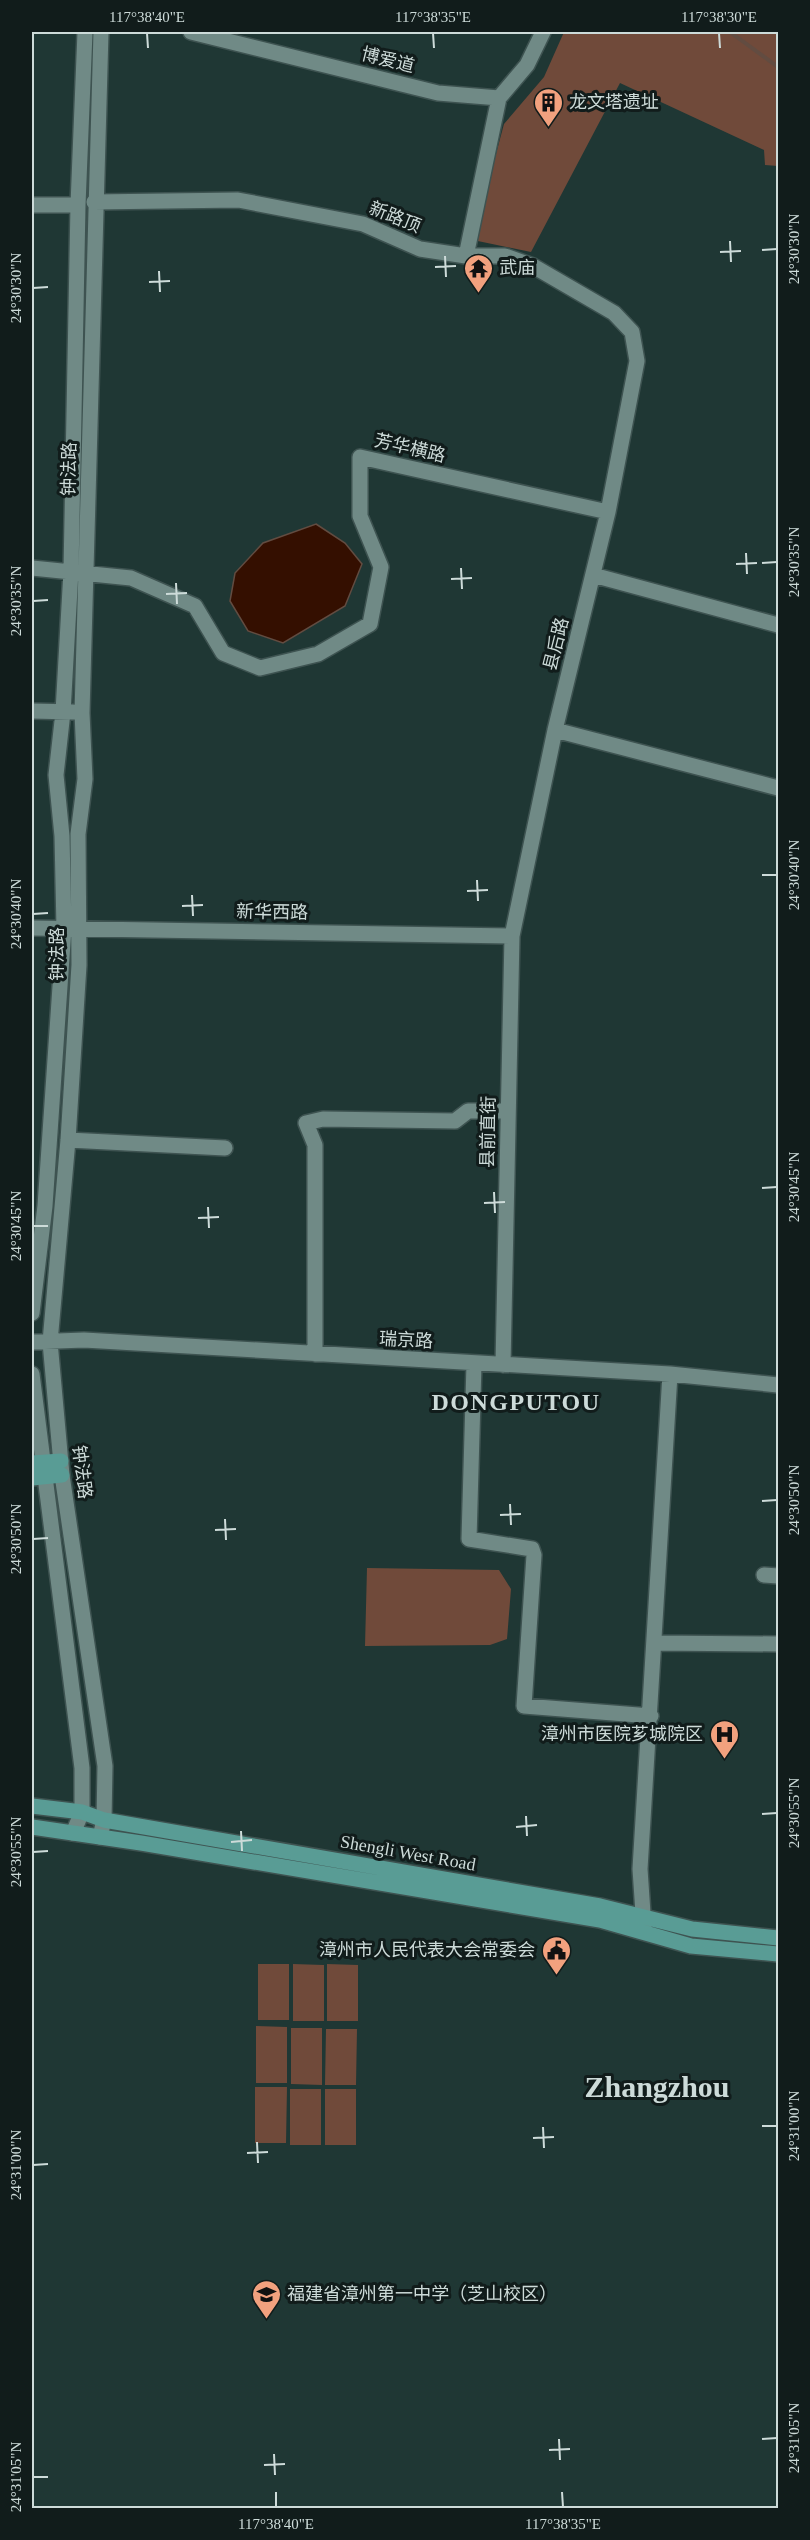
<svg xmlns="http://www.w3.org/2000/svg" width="810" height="2540" font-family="'Times New Roman','Noto Sans SC',serif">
<rect width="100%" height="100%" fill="#1f3734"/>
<path fill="#704a3a" d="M564,32H778V166L765,165L764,150L620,83L531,252L473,240L504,124L544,77Z
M367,1568L499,1570L511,1589L507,1639L490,1645L365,1646Z
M258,1964H289V2020H258Z
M293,1964L324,1965V2021H293Z
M327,1964L358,1965V2021H327Z
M256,2026L287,2027V2083H256Z
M291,2028H322V2085L291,2084Z
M326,2029H357L356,2085H325Z
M255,2087H287L286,2143H255Z
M290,2089H321V2145H290Z
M325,2089H356V2145H325Z"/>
<path fill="#340f00" stroke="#624c41" stroke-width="1.5" d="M316,524L345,543L362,564L345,606L283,643L248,631L230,601L235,573L263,543Z"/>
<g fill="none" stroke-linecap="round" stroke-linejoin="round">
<path stroke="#624c41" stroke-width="4" d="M730,32L778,67"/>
<defs>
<path id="minor" d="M191,32L438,93L499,98
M94,202L238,200L363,224L420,249L466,256H505L533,266L614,313L632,332L637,361L608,512L555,730L512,936L503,1365
M32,205H78
M466,256L499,98L527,65L543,32
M32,568L131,578L195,606L223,653L260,668L318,654L370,624L381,567L360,516V457L608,512
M593,575L778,625
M32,711L73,712
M555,730L778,788
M32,928L512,936
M68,1140L225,1148
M32,1313L45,1206L64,928L62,836L56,775L63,712L71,571L78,205L85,32
M32,1342L84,1340L670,1374L778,1385
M315,1354V1145L306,1123L323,1119L455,1121L468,1111H507
M474,1364L469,1539L532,1549L534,1555L524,1706L651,1716
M32,1374L82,1768V1812L73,1833
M764,1575L778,1576
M655,1643L778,1644
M100,1837L104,1820L105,1766L62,1475L50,1342L68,1140L79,965L78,834L85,779L82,713L101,32
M644,1928L640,1869L670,1374"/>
<path id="major" d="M32,1463L61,1461
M32,1478L62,1475
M32,1806L82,1812L104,1820L600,1906L692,1929L778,1938
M32,1827L141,1843L600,1920L691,1946L778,1954"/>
</defs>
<use href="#minor" stroke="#3e5351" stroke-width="18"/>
<use href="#major" stroke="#3e5351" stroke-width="18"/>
<use href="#minor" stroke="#708a86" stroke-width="15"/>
<use href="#major" stroke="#599c95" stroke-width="15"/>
</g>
<path fill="none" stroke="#cddbd9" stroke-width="2" d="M147,33L148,48M433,33L434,48M719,33L720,48M730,241L731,262M762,250L777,249M720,252L741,251M445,256L446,277M435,267L456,266M159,271L160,292M149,282L170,281M33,288L48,287M746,553L747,574M762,563L777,562M736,564L757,563M461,568L462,589M451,579L472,578M176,583L177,604M166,594L187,593M33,601L48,600M762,875H777M477,880L478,901M467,891L488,890M192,895L193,916M182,906L203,905M33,914L48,913M762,1188L777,1187M494,1192L495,1213M484,1203L505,1202M208,1207L209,1228M198,1218L219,1217M33,1226H48M762,1501L777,1500M510,1504L511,1525M500,1515L521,1514M225,1519L226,1540M215,1530L236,1529M33,1539L48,1538M762,1814L777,1813M526,1816L527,1836M516,1827L537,1825M241,1831L242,1851M231,1842L252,1840M33,1852L48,1851M762,2126H777M543,2127L544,2148M533,2138L554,2137M257,2142L258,2163M247,2153L268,2152M33,2165L48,2164M559,2439L560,2460M762,2439L777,2438M549,2450L570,2449M274,2454L275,2475M264,2465L285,2464M33,2477H48M276,2492V2507M562,2492L563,2507"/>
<defs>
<symbol id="building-pin" viewBox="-11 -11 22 30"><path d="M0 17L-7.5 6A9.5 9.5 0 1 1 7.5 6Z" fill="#f2a17e" stroke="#111c1b"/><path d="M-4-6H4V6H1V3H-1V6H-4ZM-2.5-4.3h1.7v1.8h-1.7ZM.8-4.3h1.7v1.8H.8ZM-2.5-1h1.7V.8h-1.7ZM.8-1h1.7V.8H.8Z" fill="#111"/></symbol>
<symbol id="temple-pin" viewBox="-11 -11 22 30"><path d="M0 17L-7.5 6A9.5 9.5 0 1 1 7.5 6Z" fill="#f2a17e" stroke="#111c1b"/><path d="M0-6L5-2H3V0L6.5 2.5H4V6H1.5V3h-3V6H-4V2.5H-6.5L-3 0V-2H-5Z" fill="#111"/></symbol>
<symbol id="hospital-pin" viewBox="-11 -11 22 30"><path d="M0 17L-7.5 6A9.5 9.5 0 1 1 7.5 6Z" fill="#f2a17e" stroke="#111c1b"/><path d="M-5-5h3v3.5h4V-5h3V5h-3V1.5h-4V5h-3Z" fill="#111"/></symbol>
<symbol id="civic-pin" viewBox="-11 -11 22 30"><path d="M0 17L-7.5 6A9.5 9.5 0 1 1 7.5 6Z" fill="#f2a17e" stroke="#111c1b"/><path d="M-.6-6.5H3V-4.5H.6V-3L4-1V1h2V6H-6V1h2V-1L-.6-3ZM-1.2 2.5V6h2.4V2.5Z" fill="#111"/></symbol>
<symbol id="school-pin" viewBox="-11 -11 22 30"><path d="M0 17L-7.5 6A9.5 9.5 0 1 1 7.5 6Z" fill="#f2a17e" stroke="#111c1b"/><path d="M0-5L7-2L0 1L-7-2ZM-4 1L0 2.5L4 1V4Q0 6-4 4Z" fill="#111"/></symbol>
</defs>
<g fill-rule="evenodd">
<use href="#building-pin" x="532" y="86" width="33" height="45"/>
<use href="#temple-pin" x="462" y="252" width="33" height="45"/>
<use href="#hospital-pin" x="708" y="1718" width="33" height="45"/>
<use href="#civic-pin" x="540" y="1934" width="33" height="45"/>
<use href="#school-pin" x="250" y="2278" width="33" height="45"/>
</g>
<g text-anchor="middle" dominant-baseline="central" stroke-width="6" stroke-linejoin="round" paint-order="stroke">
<g font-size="18" fill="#cddbd9" stroke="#111c1b">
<text transform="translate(388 60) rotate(14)">博爱道</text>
<text transform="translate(395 217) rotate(22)">新路顶</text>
<text transform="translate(410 448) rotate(13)">芳华横路</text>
<text transform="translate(69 469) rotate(-89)">钟法路</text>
<text transform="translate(556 644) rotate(-76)">县后路</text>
<text transform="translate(272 912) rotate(1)">新华西路</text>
<text transform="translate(57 954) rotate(-90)">钟法路</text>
<text transform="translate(488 1132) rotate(-89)">县前直街</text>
<text transform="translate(406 1340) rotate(3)">瑞京路</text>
<text transform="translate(82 1472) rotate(83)">钟法路</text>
<text transform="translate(408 1853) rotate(10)">Shengli West Road</text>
</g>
<g font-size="18" fill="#cddbd9" stroke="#111c1b" text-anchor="start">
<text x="569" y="102">龙文塔遗址</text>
<text x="499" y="268">武庙</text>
<text x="703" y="1734" text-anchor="end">漳州市医院芗城院区</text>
<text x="535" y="1950" text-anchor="end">漳州市人民代表大会常委会</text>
<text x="287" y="2294">福建省漳州第一中学（芝山校区）</text>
</g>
<g font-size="24" font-weight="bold" letter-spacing="1.5" fill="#cddbd9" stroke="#111c1b">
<text x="516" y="1402">DONGPUTOU</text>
</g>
<g font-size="30" font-weight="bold" fill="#cddbd9" stroke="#111c1b">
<text x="657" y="2086">Zhangzhou</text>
</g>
</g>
<rect width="810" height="2540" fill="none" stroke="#111c1b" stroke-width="66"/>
<rect x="33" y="33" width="744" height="2474" fill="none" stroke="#cddbd9" stroke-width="2"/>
<g font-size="15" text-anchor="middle" fill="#cddbd9">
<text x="147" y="22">117°38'40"E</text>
<text x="433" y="22">117°38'35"E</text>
<text x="719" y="22">117°38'30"E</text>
<text transform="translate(794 249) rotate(-90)" y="5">24°30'30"N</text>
<text transform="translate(16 288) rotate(-90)" y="5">24°30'30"N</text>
<text transform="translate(794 562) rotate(-90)" y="5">24°30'35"N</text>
<text transform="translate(16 601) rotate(-90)" y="5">24°30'35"N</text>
<text transform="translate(794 875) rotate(-90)" y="5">24°30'40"N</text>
<text transform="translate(16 914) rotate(-90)" y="5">24°30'40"N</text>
<text transform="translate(794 1187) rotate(-90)" y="5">24°30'45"N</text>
<text transform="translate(16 1226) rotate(-90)" y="5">24°30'45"N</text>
<text transform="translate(794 1500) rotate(-90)" y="5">24°30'50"N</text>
<text transform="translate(16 1539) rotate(-90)" y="5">24°30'50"N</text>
<text transform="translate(794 1813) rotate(-90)" y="5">24°30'55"N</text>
<text transform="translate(16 1852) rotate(-90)" y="5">24°30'55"N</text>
<text transform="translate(794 2126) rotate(-90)" y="5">24°31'00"N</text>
<text transform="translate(16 2165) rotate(-90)" y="5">24°31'00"N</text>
<text transform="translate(794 2438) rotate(-90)" y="5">24°31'05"N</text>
<text transform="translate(16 2477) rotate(-90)" y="5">24°31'05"N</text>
<text x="276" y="2529">117°38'40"E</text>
<text x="563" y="2529">117°38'35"E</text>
</g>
</svg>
